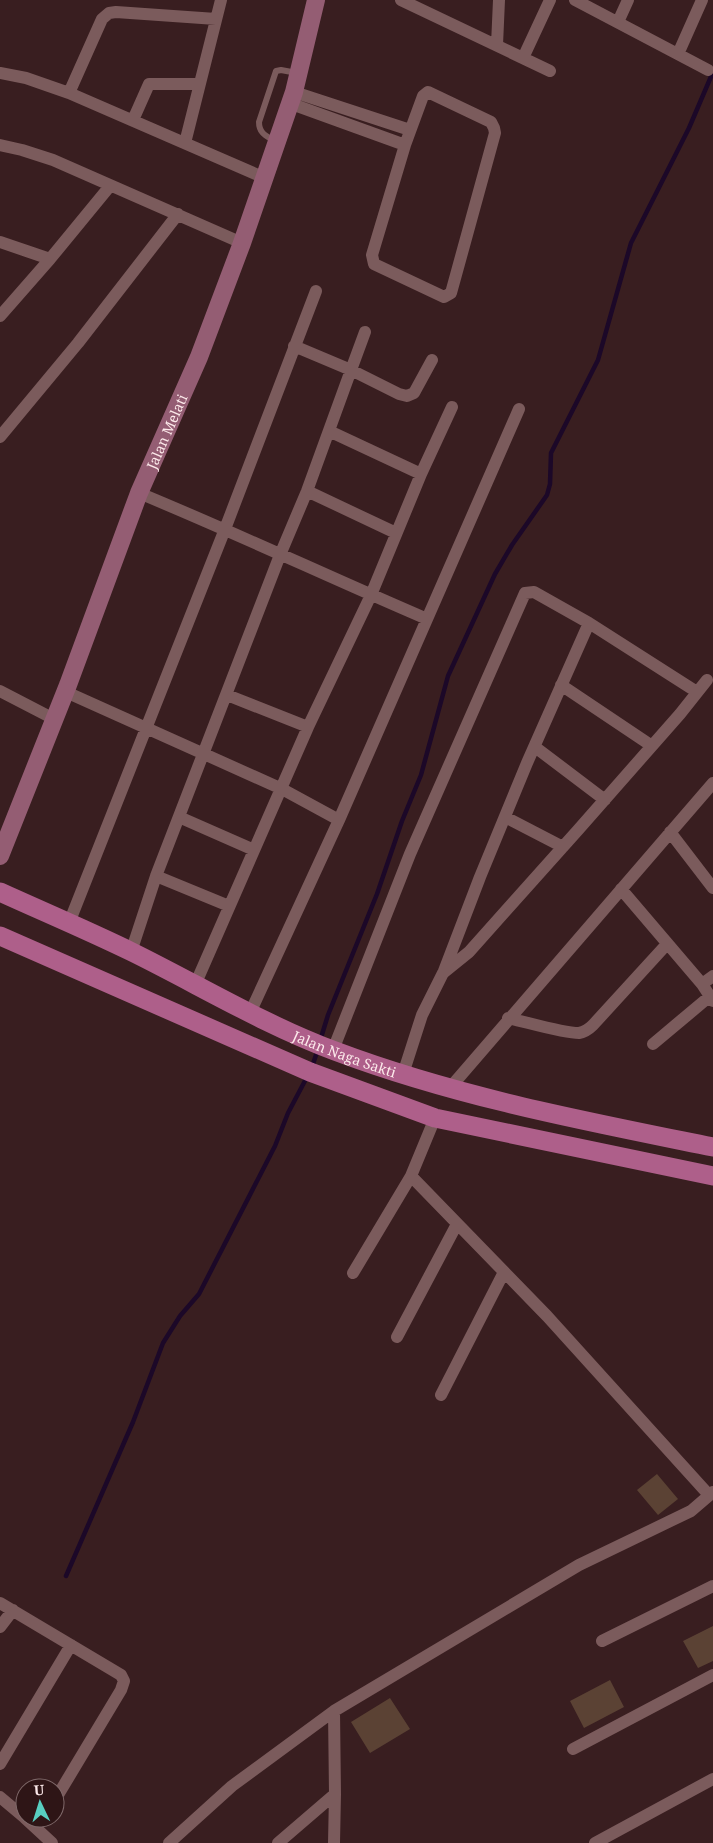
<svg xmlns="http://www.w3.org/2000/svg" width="713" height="1843" font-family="'Noto Serif',serif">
<rect width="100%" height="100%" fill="#391e20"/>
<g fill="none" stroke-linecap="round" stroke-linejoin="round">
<path stroke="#1c0828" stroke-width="4.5" d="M320,1041L328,1015L377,894L402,821L421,775L448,676L495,574L512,545L547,495L550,484L551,453L598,360L631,243L689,128L713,72
M312,1067L318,1049
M66,1576L133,1422L163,1343L180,1316L199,1294L275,1146L288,1113L307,1077"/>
</g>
<path fill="#5b4234" d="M657,1474L678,1499L658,1515L637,1490Z
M713,1626V1661L698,1668L683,1641Z
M610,1680L624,1707L584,1728L570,1701Z
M390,1698L410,1729L370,1753L351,1722Z"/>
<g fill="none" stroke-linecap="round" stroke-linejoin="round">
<path stroke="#7b5b5c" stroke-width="6" d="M276,142C267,136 259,134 259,122L276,71L281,70L297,73"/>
<path stroke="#7b5b5c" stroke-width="12" d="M401,0L550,71
M575,0L708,70
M618,22L628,0
M497,45L499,0
M678,54L702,0
M523,58L550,0
M0,73L26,78L69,93L265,178
M294,92L410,130
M428,92L491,122L494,128L495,133L451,293L444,297L374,264L372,255L405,145L423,96Z
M69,93L102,19L109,13L116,12L216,19
M289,103L405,145
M133,120L149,84H199
M185,143L221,0
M0,145L22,150L53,160L242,243
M0,242L50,259
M0,316L50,259L110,186
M294,346L351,370L365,332
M329,431L421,474
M0,437L78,343L178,214
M307,491L396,533
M139,493C236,533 331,578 427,619
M561,685L652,746
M0,691L54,719
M66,692L282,789L339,820L250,1013
M227,695L308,727
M535,747L605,800
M179,817L254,850
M505,817L563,847
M339,820L519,409
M670,832L713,888
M156,876L229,906
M621,889L702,984L713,1001
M69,923L225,529L316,291
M131,952L156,876L280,555L307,491L351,370L399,394L407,396L414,393L432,360
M444,971L480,877L527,763L589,623
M702,984L713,976
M195,985L308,727L371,595L421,474L452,407
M508,1018C527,1022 562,1033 579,1033C585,1032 589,1029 593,1025L667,944
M653,1044L709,997
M333,1050L410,854L525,593L534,592L589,623L697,692
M403,1074L422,1015L443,973L469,952L578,830L680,714L707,680
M449,1089L713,783
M411,1176L547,1316L709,1495
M353,1273L411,1176L435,1118
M397,1337L457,1224
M441,1395L504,1272
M0,1603L121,1675L124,1681L121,1690L55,1800
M0,1627L13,1610
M602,1641L713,1586
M334,1711L579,1565L691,1511L713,1492
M573,1749L713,1675
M0,1764L71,1645
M0,1797L25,1818
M25,1818L52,1843
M169,1843L232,1786L334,1711L335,1794L334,1843
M278,1843L335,1794
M595,1843L713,1779"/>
<path stroke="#945d73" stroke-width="18" id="s1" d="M0,856L68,685L139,493L199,357L242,243L294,92L316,0"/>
<g stroke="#ae5f8a" stroke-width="19">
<path id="s2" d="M0,892C44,912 89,931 132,952C199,985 265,1025 335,1051C457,1097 585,1121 713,1147"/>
<path d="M0,936L310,1072L435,1118L713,1176"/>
</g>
</g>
<g text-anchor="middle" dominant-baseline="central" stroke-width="5" stroke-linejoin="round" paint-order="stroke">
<g font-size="14" fill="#fce9ea" stroke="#2e1516">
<text stroke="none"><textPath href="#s1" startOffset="456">Jalan Melati</textPath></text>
<text stroke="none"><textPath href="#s2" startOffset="381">Jalan Naga Sakti</textPath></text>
</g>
</g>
<g transform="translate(40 1803) rotate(356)"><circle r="24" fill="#2e1516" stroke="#806a6b"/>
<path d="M0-4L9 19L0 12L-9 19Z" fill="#58cec0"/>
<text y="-8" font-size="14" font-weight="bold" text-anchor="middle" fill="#fce9ea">U</text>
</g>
</svg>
